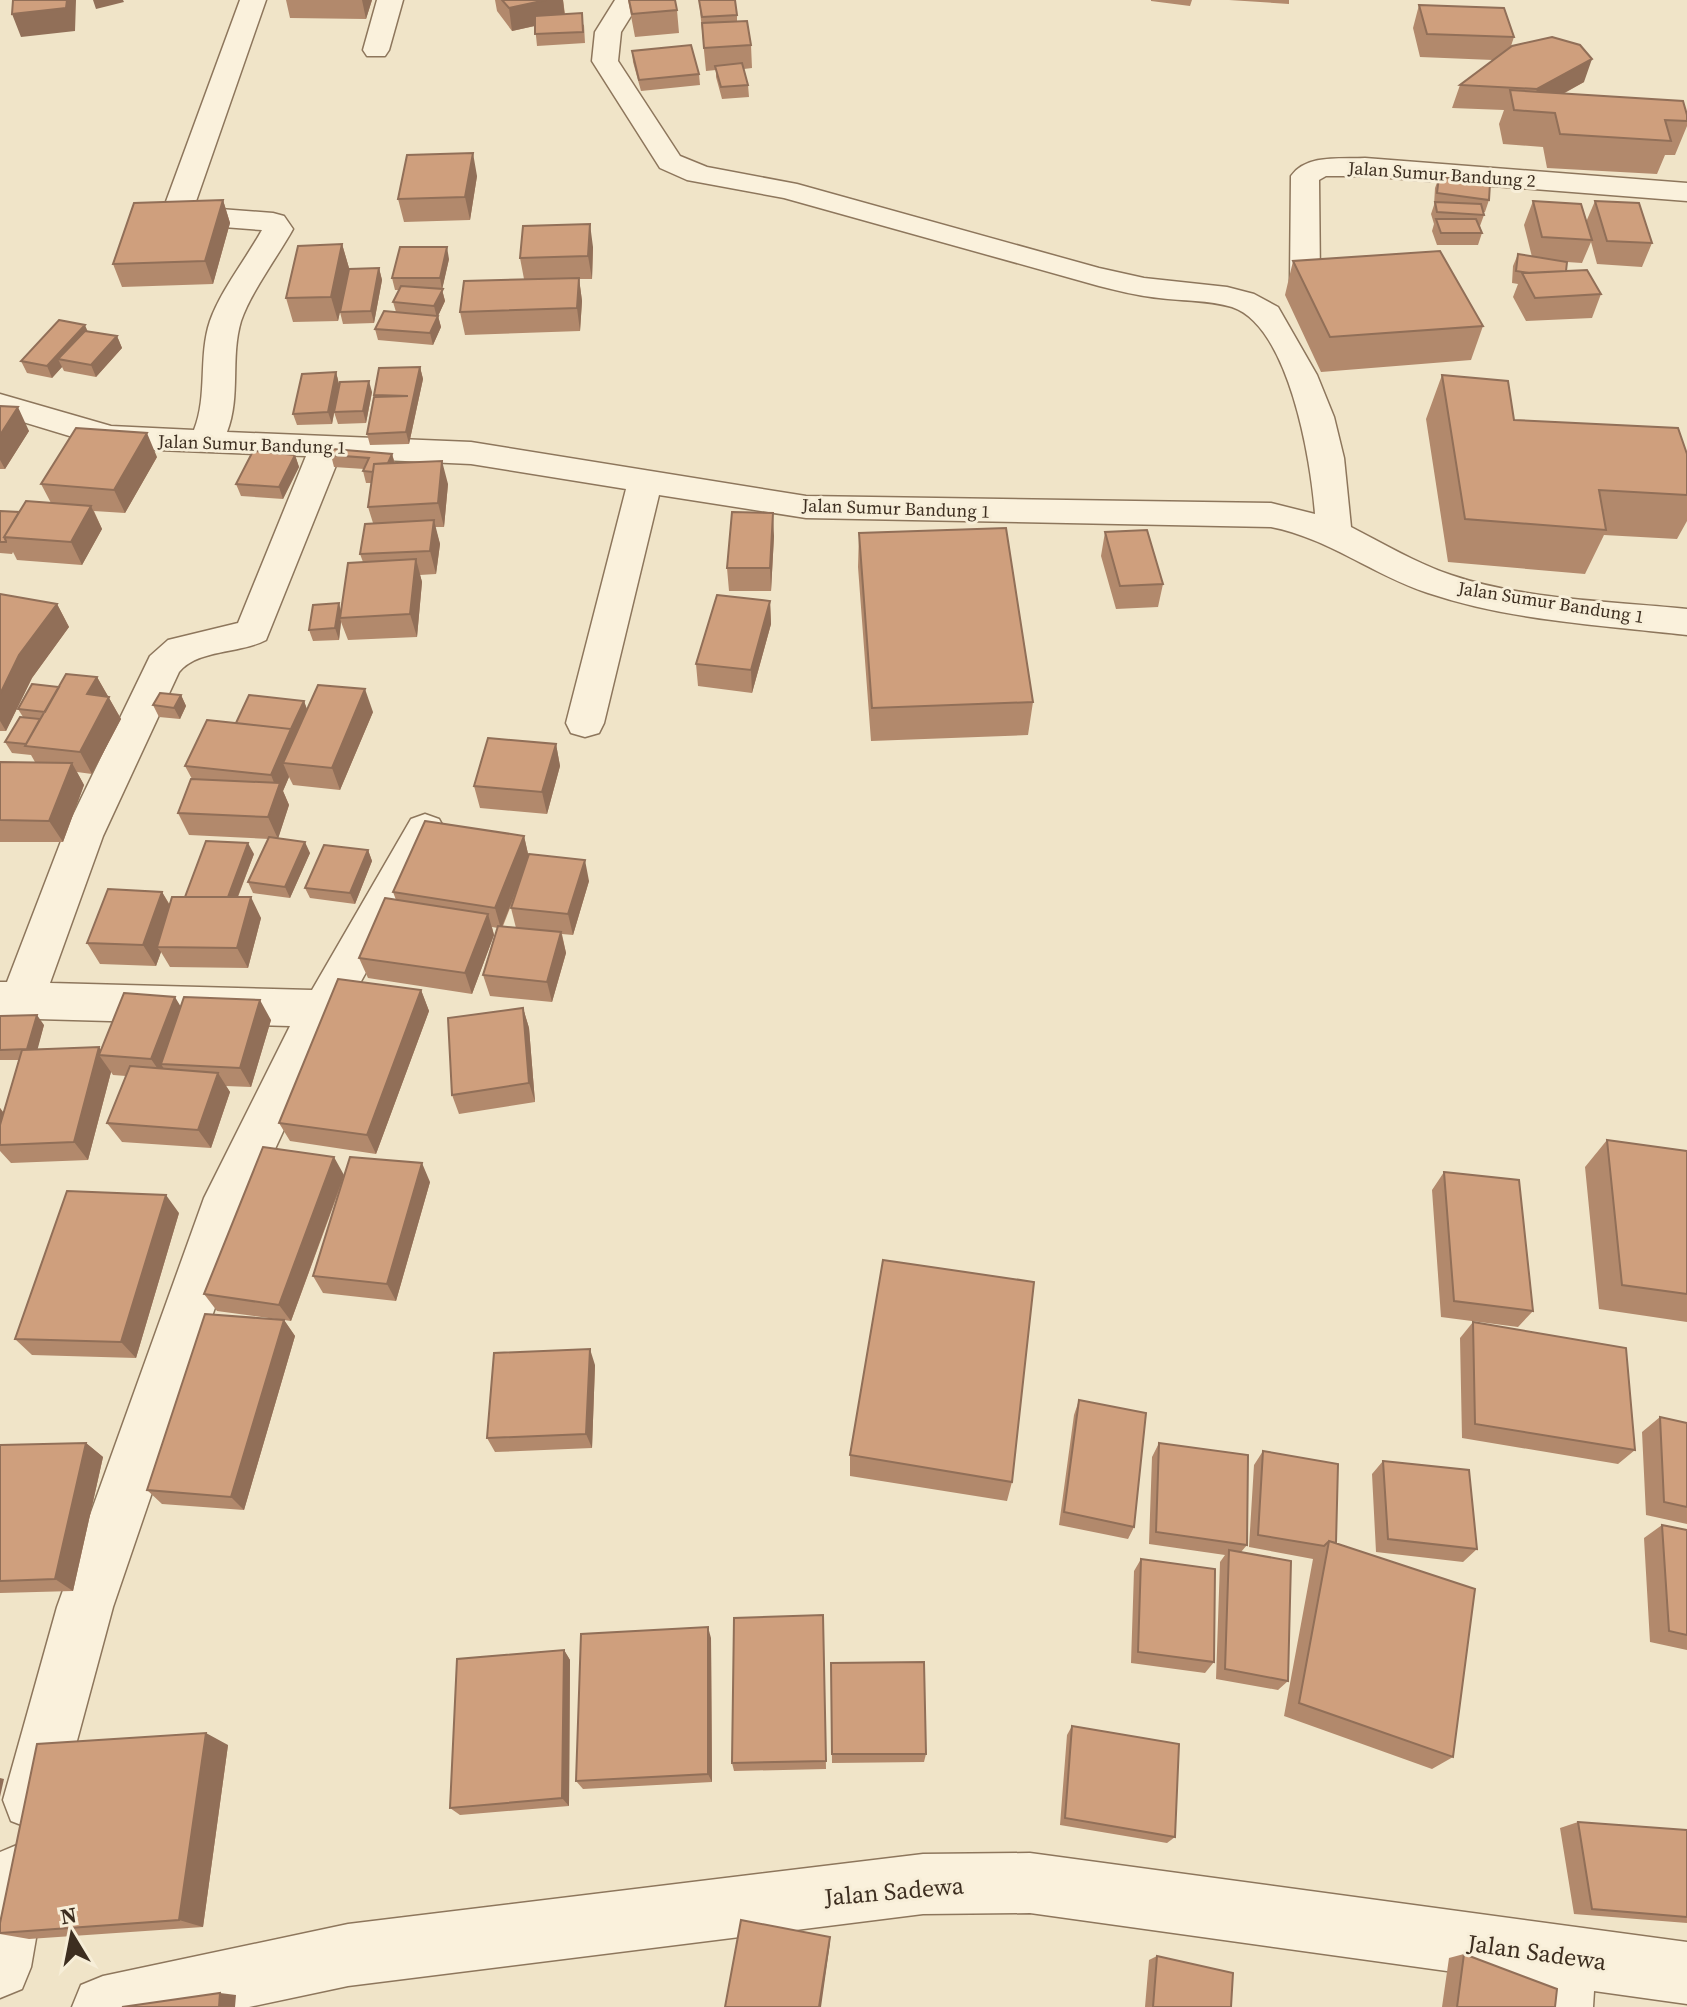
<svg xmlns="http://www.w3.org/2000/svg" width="1687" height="2007" font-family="'Source Serif 4',serif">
<rect width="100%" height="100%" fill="#f0e4c8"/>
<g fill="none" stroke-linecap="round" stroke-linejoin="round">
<defs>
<path id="street" d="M240,0H266L194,207L273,213L284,216L293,229C278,256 251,292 241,321C230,358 241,396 227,432L471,442L806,496L1271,503L1315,514C1311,460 1289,326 1232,307C1209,300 1182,301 1159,298C1139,296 1119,291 1099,286L784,198L687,180L660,168L592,61L595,32L615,0H641L621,32L618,61L680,156L707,167L797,184L1099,268L1144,278L1227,287L1254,294L1278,307L1317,375L1334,417L1344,458L1351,527C1384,544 1416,563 1451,575C1525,600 1609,601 1687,609V635C1600,625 1512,621 1428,593C1373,575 1328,538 1271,527L806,518L659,495L604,723L599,733L585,737L571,733L566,723L626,489L471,464L339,458L266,640C240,654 198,649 179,672L103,836L50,983L312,990L411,819L425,814L439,819L445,830L309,1075L252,1199L113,1607L61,1800L53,1821L32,1829L11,1821L3,1800L57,1607L204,1198L290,1026L0,1018V982H7L63,836L150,656L168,640L238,623L306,456L109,448L0,415V394L111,426L194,430C208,395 198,357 210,321C221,290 246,259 262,230L184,224L169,218L164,207Z
M377,0H403L389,50L385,56H367L363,50Z
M1365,158L1687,183V201L1365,176H1326L1319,180L1320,281L1316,288H1294L1290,281L1291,176C1306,154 1341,159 1365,158Z
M17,1845L38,1854L47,1875L31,1967L22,1989L0,1998V1852Z
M1030,1853L1687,1942V2004L1594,1991L1593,2007H1531L1533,1983L1030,1913L923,1914L348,1986L249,2007H72L81,1985L103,1976L348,1924L923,1854Z"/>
</defs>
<use href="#street" stroke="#8d765c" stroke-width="3"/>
<use href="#street" fill="#faf1dc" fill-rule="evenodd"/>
</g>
<path fill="#b2896c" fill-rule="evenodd" d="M286,0H372L366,19L290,18Z
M495,0H563L565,14L584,25L585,43L537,46L535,26L512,31L497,11Z
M628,0H675L677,10L679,33L635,37Z
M699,0L737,15V21L751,45L752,68L744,69L748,85L749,97L722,99L716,77V70L706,71Z
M1151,0H1192L1190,6L1151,1Z
M1229,0H1289V4Z
M1419,5L1514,37L1511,46L1584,82L1563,94L1687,115V126L1675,155H1665L1657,174L1547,168L1543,147L1503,144L1499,124L1504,110L1452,108L1460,85L1493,60L1420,57L1413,28Z
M632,51L699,74L700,85L641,91L633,62Z
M477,176L470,220L404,222L398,199Z
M1439,177L1489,200L1485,212H1483L1484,215L1480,226L1482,233L1478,245H1437L1432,231L1434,224L1431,214L1434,205L1435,188Z
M223,200L230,223L213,284L122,287L113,264Z
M1533,201L1586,222L1595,201L1652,243L1642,267L1597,264L1591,242L1582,263L1567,262L1566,271L1601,294L1592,318L1526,321L1513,297L1518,284L1512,283L1513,266L1518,254L1532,257L1524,225Z
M342,244L349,268L343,295L379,268L382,280L374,323L343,324L340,312L338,321L293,322L286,298Z
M593,247L592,279H579L582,301L580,331L465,335L460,312L524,279L520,258Z
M449,259L442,289L445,301L438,316L441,327L433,345L378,340L375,329L396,312L393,302L399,290H395L392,278Z
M1293,261L1483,326L1471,360L1321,372L1285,295Z
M88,331L117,336L122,348L96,377L64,371L62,367L52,378L27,373L21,361Z
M420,367L423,379L409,444L370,445L367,434L374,395Z
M336,372L339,384L372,392L366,423L338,424L334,412L336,404L332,424L297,425L293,414Z
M1442,375L1514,420L1687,454V521L1677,539L1604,535L1585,574L1448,562L1426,419Z
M0,406L29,431L5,469H0Z
M392,454L395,463L448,484L444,527H435L440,544L436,574L420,575L422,582L417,637L348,640L341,622L339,640L313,641L309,630L341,611L363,562L360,554L373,523L368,507L371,483H366L363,471L364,469L334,467L331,455Z
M295,455L299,467L283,499L241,496L236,484Z
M157,457L125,513L94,511L102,529L82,565L17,560L13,552L12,554L0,553V511L19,512L51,503L41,484Z
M1105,532L1163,584L1158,607L1116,609L1101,556Z
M859,533L1033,702L1028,735L871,741L858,567Z
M774,536L771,591H729L727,568Z
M0,594L57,604L69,627L32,678L6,731H0Z
M770,601L771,624L752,693L698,686L696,664Z
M97,677L121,719L92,774L77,772L84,785L63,842H0V762H35L31,755L12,753L5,742L23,717L18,709L59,687Z
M181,695L186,706L180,719L159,717L153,705Z
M304,701L307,710L373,712L340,790L293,785L289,777L283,791L289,805L278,838L310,853L290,898L253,893L248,882L269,839L189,835L178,813L192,779L185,766L236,723Z
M556,744L560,766L547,814L480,808L474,786Z
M524,836L528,854L589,881L573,935L562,934L566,953L552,1002L490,996L483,975L498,928L492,927L494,935L472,994L368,978L359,958L396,900L393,892ZM517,890L511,908L516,928L503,926Z
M368,850L372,861L355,904L310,898L305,888Z
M254,854L238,897L261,918L248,968L170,967L161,952L156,966L100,964L87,943L162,892L170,905Z
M421,990L429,1011L376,1154L290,1141L279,1123Z
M181,1007L271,1020L251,1087L226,1086L230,1092L211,1148L122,1142L107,1123L126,1076L113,1075L111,1072L88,1160L11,1163L0,1151V1108L4,1113L19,1060H0V1016L44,1025L37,1049L99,1047L101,1050Z
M523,1008L529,1028L535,1102L459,1114L452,1095Z
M1607,1140L1687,1151V1322L1599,1309L1585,1167Z
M1444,1172L1533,1311L1518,1327L1441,1317L1432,1190Z
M344,1175L430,1182L396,1301L323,1293L313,1276L343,1180L291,1321L284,1320L295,1336L244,1510L162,1504L147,1490L276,1319L217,1311L204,1294Z
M179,1213L136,1358L32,1355L15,1339Z
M1473,1322L1635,1450L1618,1464L1462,1438L1460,1338Z
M595,1365L592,1448L495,1452L487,1438Z
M1079,1400L1134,1527L1128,1539L1059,1525L1074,1415Z
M1660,1417L1687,1423V1524L1646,1515L1642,1432Z
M86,1443L103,1457L73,1591L0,1593V1445Z
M1159,1443L1247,1545L1241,1552L1288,1681L1278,1690L1216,1679L1220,1562L1225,1555L1149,1544L1152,1457Z
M1263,1451L1336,1543L1453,1757L1432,1769L1284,1716L1313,1559L1249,1547L1254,1465Z
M850,1455L1012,1482L1007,1501L850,1476Z
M1383,1461L1477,1549L1463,1562L1376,1552L1372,1474Z
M1662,1525L1687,1530V1650L1650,1642L1644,1538Z
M1141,1559L1214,1662L1205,1673L1131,1663L1134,1571Z
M823,1615L826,1769L734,1771L732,1763Z
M711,1638L712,1782L583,1789L576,1781Z
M564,1650L570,1660L569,1806L460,1815L450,1808Z
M831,1663L926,1754L924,1762L832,1763Z
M1072,1726L1175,1837L1167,1843L1060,1825L1067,1735Z
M228,1745L203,1927L29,1939L0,1934Z
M1578,1822L1687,1830V1923L1574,1914L1560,1828Z
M1464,1954L1555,2007H1442L1449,1958Z
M1157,1956L1231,2007H1145L1149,1960Z"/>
<path fill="#916f58" d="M67,0H76L75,31L21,37L12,14Z
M93,0H123L124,2L96,9Z
M362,0H372L366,19Z
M546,0H563L565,19L512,31L509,8Z
M1592,59L1584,82L1529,112L1537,89Z
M473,153L477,176L470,220L465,197Z
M223,200L230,223L213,284L205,261Z
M590,224L593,247L592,279L588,256Z
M342,244L349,268L338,321L331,297Z
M447,247L449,259L442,290L445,301L438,316L441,327L433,345L430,333L437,318L434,306L442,290L440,278Z
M379,268L382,280L374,323L371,311Z
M579,278L582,301L580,331L577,308Z
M85,325L90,337L58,359L62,367L52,378L47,366Z
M117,336L122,348L96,377L91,365Z
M420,367L423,379L409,444L406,432Z
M336,372L339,384L332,424L328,412Z
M369,381L372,392L366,423L363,411Z
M18,407L29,431L5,469L0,460V435Z
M147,433L157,457L125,513L114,490Z
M392,454L395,466L384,473Z
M295,455L299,467L283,499L279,487Z
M442,461L448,484L444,527L438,503Z
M91,506L102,529L82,565L71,542Z
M773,513L774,536L771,591L770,568Z
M434,520L440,544L436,574L430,551Z
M416,559L422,582L417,637L410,614Z
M770,601L771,624L752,693L751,670Z
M339,603L342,615L340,618L341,622L339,640L335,628Z
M57,604L69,627L32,678L6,731L0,721V694L19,655Z
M97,677L121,719L92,774L80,752L87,694Z
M365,689L373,712L340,790L332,768Z
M181,695L186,706L180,719L174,708Z
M304,701L308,712L283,763L289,777L283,791L289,805L278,839L268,817L277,790L271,775Z
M556,744L560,766L547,814L542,792Z
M72,763L84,785L63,842L49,821Z
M524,836L529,858L501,929L495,908Z
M305,842L310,853L290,898L285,887Z
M248,843L254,854L231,914L226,903Z
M368,850L372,861L355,904L350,893Z
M585,860L589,881L573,935L568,914Z
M162,892L174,913L157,947L161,952L156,966L143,945Z
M251,897L261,918L248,968L237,948Z
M488,914L494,935L472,994L465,973Z
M561,932L566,953L552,1002L547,982Z
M421,990L429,1011L376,1154L367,1135Z
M175,997L187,1017L161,1064L166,1072L164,1078L151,1059Z
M260,1000L271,1020L251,1087L240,1068Z
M523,1008L529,1028L535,1102L529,1083Z
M37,1015L44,1025L35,1059L27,1049Z
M99,1047L105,1056L99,1055L111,1072L88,1160L74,1142Z
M218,1073L230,1092L211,1148L198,1130Z
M0,1108L4,1114L0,1125Z
M334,1157L344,1175L291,1321L279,1305Z
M422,1163L430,1182L396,1301L387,1284Z
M166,1195L179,1213L136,1358L121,1342Z
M284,1320L295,1336L244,1510L231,1497Z
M590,1349L595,1365L592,1448L586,1434Z
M86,1443L103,1457L73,1591L55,1579Z
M708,1627L711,1638L712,1782L708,1774Z
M564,1650L570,1660L569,1806L562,1798Z
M206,1733L228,1745L203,1927L179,1920Z
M0,1778L4,1779L0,1797Z
M830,1937V1943L821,2007H819Z
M220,1993L236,1995L235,2007H219Z"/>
<path fill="#cf9f7d" stroke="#916f58" stroke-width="2" d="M13,0H67L66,8L12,14Z
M502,0H546L509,8Z
M629,0H675L677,10L632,14Z
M699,0H735L737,15L702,17Z
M1419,5L1504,8L1514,37L1427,34Z
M582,13L583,32L535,34V16Z
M747,21L751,45L704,48L702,23Z
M1552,37L1580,45L1592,59L1537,89L1460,85L1512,46Z
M691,45L699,74L639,80L632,51Z
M742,63L748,85L721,87L715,66Z
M1510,90L1683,101L1687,115V121L1665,120L1671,141L1560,134L1555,113L1514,110Z
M473,153L465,197L398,199L407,155Z
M1439,177L1490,183L1489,200L1437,193Z
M223,200L205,261L113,264L134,203Z
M1533,201L1581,204L1592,240L1542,237Z
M1595,201L1639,203L1652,243L1607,241Z
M1435,202L1481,204L1484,215L1437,212Z
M1436,219H1476L1482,233H1441Z
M590,224L588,256L520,258L523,226Z
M342,244L331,297L286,298L298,246Z
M400,247H447L440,278H392Z
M1440,251L1483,326L1330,337L1293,261Z
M1518,254L1567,262L1566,271L1529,273L1516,271Z
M379,268L371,311L340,312L349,269Z
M1587,270L1601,294L1535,298L1522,273Z
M579,278L577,308L460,312L464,281Z
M401,286L443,289L434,306L393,302Z
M384,311L438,316L430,333L375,329Z
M59,320L85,325L47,366L21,361Z
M85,331L117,336L91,365L58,359Z
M420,367L406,432L367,434L374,397L408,396L374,395L379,368Z
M336,372L328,412L293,414L302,374Z
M1442,375L1508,381L1514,420L1678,428L1687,454V495L1599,490L1606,530L1465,519Z
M369,381L363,411L334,412L340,382Z
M0,406L18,407L0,435Z
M76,428L147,433L114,490L41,484Z
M333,449L392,454L388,463L374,464L373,472L363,471L369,458L331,455Z
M253,451L295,455L279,487L236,484Z
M442,461L438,503L368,507L374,464Z
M26,501L91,506L71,542L4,537Z
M0,511L19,512L4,537L6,541V542H0Z
M732,512L773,513L770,568H727Z
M434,520L430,551L360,554L365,524Z
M1006,528L1033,702L872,708L859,533Z
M1147,530L1163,584L1120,586L1105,532Z
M416,559L410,614L340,618L348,563Z
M0,594L57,604L19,655L0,694Z
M717,595L770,601L751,670L696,664Z
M339,603L335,628L309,630L313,605Z
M66,674L97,677L87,694L109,697L80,752L25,746Z
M32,684L59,687L45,712L18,709Z
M318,685L365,689L332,768L283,763Z
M160,693L181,695L174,708L153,705Z
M249,695L304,701L290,731L291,729L236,723Z
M20,717L40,719L26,744L5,742Z
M207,720L291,729L271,775L185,766Z
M488,738L556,744L542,792L474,786Z
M0,762L72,763L49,821L0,820Z
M191,779L280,783L268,817L178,813Z
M425,821L524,836L495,908L393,892Z
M269,837L305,842L285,887L248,882Z
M206,841L248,843L228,897H185Z
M324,845L368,850L350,893L305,888Z
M529,854L585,860L568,914L511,908Z
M108,889L162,892L143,945L87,943Z
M172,897H251L237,948L157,947Z
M385,898L488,914L465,973L359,958Z
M498,926L561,932L547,982L483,975Z
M338,979L421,990L367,1135L279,1123Z
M124,993L175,997L151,1059L99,1055Z
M184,997L260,1000L240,1068L161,1064Z
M523,1008L529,1083L452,1095L448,1018Z
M37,1015L27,1049L0,1050V1016Z
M99,1047L74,1142L0,1145V1125L22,1050Z
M130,1066L218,1073L198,1130L107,1123Z
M1607,1140L1687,1151V1294L1622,1285Z
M263,1147L334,1157L279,1305L204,1294Z
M350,1157L422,1163L387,1284L313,1276Z
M1444,1172L1519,1180L1533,1311L1454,1301Z
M67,1191L166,1195L121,1342L15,1339Z
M883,1260L1034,1282L1012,1482L850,1455Z
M205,1314L284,1320L231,1497L147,1490Z
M1473,1322L1626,1348L1635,1450L1475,1424Z
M590,1349L586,1434L487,1438L494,1353Z
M1079,1400L1146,1413L1134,1527L1064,1512Z
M1660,1417L1687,1423V1507L1664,1502Z
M86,1443L55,1579L0,1581V1445Z
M1159,1443L1248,1455L1247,1545L1156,1532Z
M1263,1451L1338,1464L1336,1543L1329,1541L1324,1546L1258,1535Z
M1383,1461L1469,1470L1477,1549L1388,1539Z
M1662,1525L1687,1530V1635L1669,1631Z
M1329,1541L1475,1589L1453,1757L1299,1703Z
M1229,1550L1291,1561L1288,1681L1225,1669Z
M1141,1559L1215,1569L1214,1662L1138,1652Z
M823,1615L826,1761L732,1763L734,1618Z
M708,1627V1774L576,1781L581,1634Z
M564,1650L562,1798L450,1808L457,1659Z
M924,1662L926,1754H832L831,1663Z
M1072,1726L1179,1744L1175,1837L1065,1818Z
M206,1733L179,1920L0,1933V1923L37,1744Z
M1578,1822L1687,1830V1917L1592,1909Z
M741,1920L830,1937L819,2007H725Z
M1464,1954L1557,1989L1555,2007H1457Z
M1157,1956L1233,1973L1231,2007H1153Z
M220,1993L219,2007H122Z"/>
<g text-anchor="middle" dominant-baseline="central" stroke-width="6" stroke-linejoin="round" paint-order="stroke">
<g font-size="18" fill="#3d2e20" stroke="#f7eed8">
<text transform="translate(1442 174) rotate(4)">Jalan Sumur Bandung 2</text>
<text transform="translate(252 444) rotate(2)">Jalan Sumur Bandung 1</text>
<text transform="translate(896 508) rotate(2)">Jalan Sumur Bandung 1</text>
<text transform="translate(1551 602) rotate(9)">Jalan Sumur Bandung 1</text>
</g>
<g font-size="24" fill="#3d2e20" stroke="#f7eed8">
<text transform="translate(894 1891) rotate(-5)">Jalan Sadewa</text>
<text transform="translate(1537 1952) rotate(8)">Jalan Sadewa</text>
</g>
</g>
<g transform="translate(72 1935) rotate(350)" stroke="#f7eed8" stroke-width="6" paint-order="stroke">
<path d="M0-6L14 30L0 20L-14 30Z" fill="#3d2e20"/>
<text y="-12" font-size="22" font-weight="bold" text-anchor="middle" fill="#3d2e20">N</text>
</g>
</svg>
